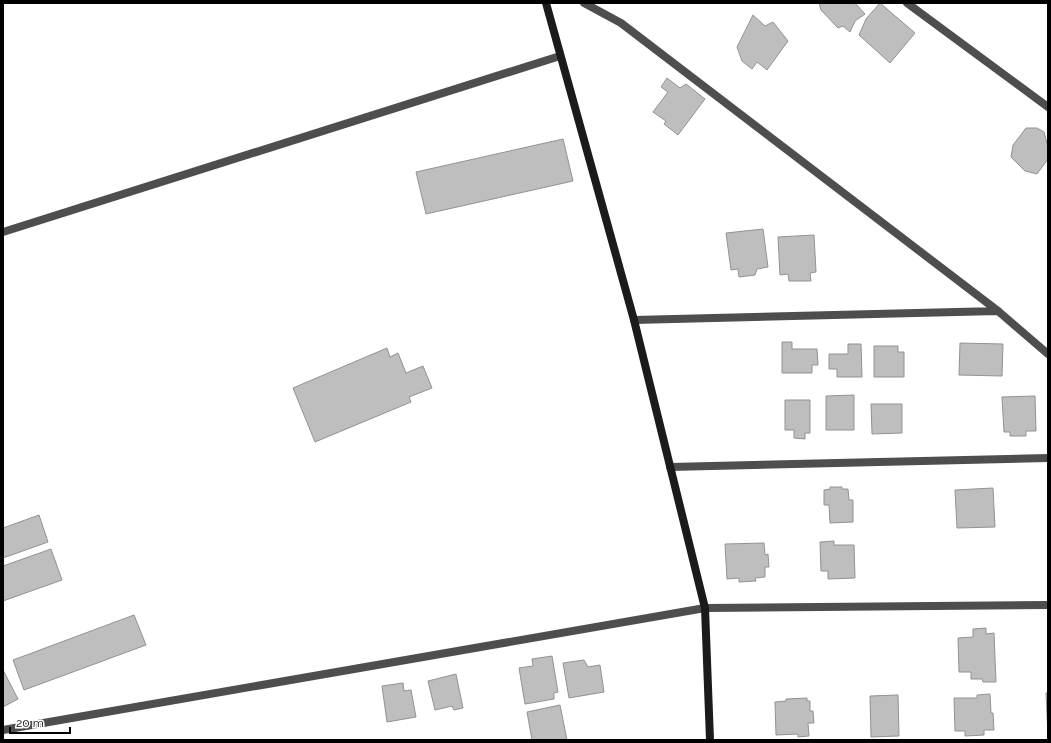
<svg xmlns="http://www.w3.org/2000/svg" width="1051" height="743" font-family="Raleway,sans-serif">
<rect width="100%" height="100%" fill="#fff"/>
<path fill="#bebebe" stroke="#929292" d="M819,3H855L865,14L855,21L850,32L843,26L838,28L821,10Z
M880,3L915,33L890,63L859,35L866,19Z
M753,15L765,26L773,22L788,41L767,70L757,62L752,69L742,61L737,47Z
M667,78L680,88L686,84L705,99L678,135L664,124L666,121L653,112L668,92L661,87Z
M1026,128H1037L1044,132L1048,147V159L1037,174L1025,171L1011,157L1013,145Z
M563,139L573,181L426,214L416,172Z
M763,229L768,267L757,269L755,275L739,277L738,269L731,270L726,233Z
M814,235L816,272L810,273L811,281H789L788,274L780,275L778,237Z
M782,342H792V349H817L818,365H812V373H782Z
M960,343L1003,344L1002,376L959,375Z
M848,344H861L862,377H837V369H829V354H848Z
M874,346H898V352H904V377H874Z
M387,348L390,357L398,353L406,373L423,366L432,388L409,397L411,402L315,442L293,388Z
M854,395V430H826V396Z
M1035,396L1036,431H1026V436H1010V432H1004L1002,397Z
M785,400H810V433H805V439L794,438V430H785Z
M871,404H902V433L872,434Z
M830,487H842V489H848L849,500H853V522L830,523L829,505H824V490L830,489Z
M993,488L995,527L957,528L955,490Z
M39,515L48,542L3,558V528Z
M834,541V545H854L855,578L828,579V571H821L820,542Z
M764,543L765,555L768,554L769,567H765V577L755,578L756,581L739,582V578L727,579L725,544Z
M51,549L62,580L3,601V566Z
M134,615L146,645L24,690L13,660Z
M986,628V634L994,633L996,682H983L982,679H971V672H959L958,638L973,637V629Z
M552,656L558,692L554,693V699L525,704L519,668L533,666L532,659Z
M584,660L588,667L600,665L604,692L569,698L563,663Z
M3,670L18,699L3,707Z
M456,674L463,708L454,710L452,706L435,710L428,681Z
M403,683L404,691L411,690L416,717L387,722L382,686Z
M1046,693H1048V736Z
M990,694L991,713H993L994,730H984V735L965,736V731H955L954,698H977V695Z
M898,695L899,736L871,737L870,696Z
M807,698V701H810V711H813L814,723H808L809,736L798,737V734L776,735L775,702L786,701V699Z
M560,705L567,740H532L527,712Z"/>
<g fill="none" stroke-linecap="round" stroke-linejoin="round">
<path stroke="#4e4e4e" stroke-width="8" d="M584,3L621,23L998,311L1048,354
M907,3L1048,107
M3,232L560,56
M634,320L998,311
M670,467L1048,458
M3,730L705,608L1048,605"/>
<path stroke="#1b1b1b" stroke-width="8" d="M546,3L634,320L705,608L710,740"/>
</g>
<rect width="1051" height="743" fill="none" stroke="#000000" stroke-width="8"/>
<path d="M10 727v6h60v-6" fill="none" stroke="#000000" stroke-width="2"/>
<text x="16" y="727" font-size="12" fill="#000000" stroke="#ffffff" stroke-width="3" paint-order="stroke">20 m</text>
</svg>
